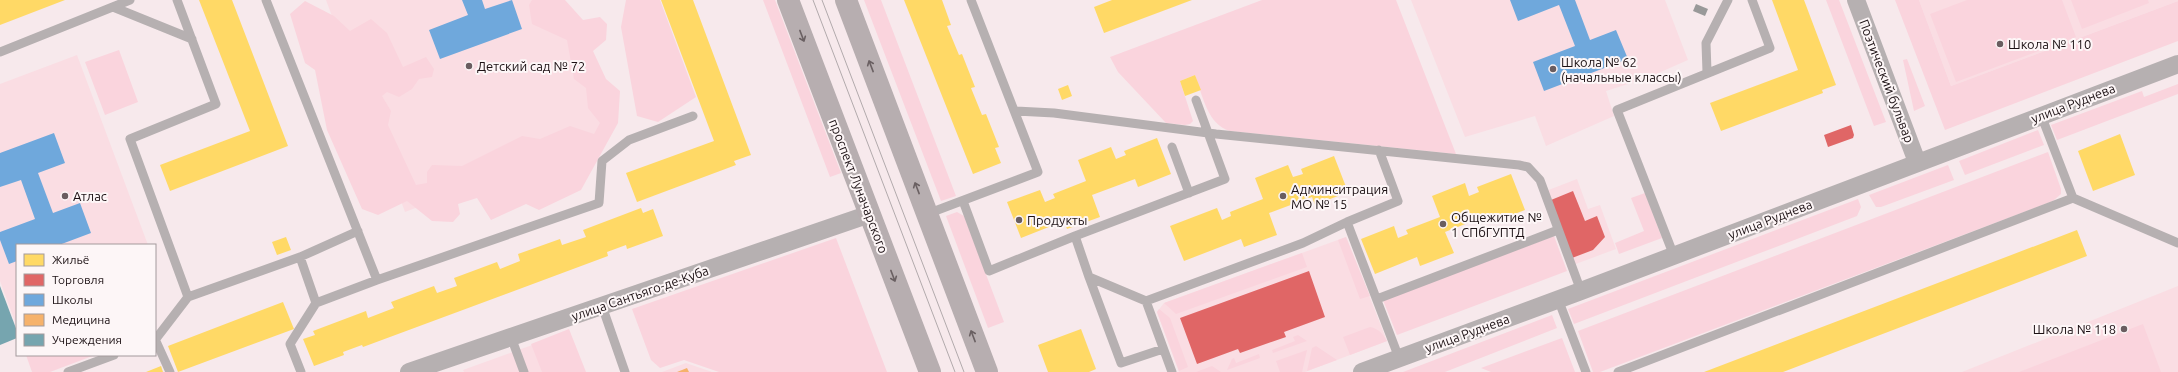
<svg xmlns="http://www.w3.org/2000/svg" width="2178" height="372" font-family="Ubuntu,sans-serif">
<rect width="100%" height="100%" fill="#f7e9ec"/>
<path fill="#fadde3" d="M326,0H562L611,133L405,212Z
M1411,0H1665L1688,60L1647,78L1606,91L1614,116L1546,146L1535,116L1465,137Z
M1919,0H2178V1L1951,86Z
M77,55L148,245H17V327L0,281V84Z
M1577,179L1588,209L1600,205L1616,249L1573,265L1546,191Z
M1346,237L1387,341L1305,372H1179L1157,312L1164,303Z
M2178,286V372H1962Z
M535,344L546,372H464L463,370Z
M686,363L712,372H662Z"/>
<path fill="#fad4dd" d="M532,0H565L583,20L600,17L607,24L606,40L593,51L606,79L620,91L618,123L581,190L539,210L526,204L491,220L477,198L458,204L460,214L453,222L432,221L407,201L378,215L362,209L327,130L315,70L305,63L290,14L305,1L334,16L350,31L371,19L387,33L403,67L426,57L434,69L432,77L419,79L412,89L399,97L387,92L382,96L391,111L388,125L416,185L427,183V172L432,165L462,166L522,136L540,139L570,126L594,134L600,123L588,108L586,88L574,79L567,40L532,24L529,5Z
M626,0H660L696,97L658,122L637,116L621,27Z
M763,0H775L841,173L830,177Z
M864,0H881L956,196L941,201Z
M1262,0H1396L1456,154L1230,131C1207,124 1203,96 1195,75L1180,81L1193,121L1190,124L1185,125L1166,123L1118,72L1110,57Z
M1826,0H1839L1886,122L1874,126Z
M1895,0H1919L1951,86L2178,1V41L1945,130Z
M1967,0H2062L2076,37L1956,82L1930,14Z
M2071,0H2148L2149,3L2082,29Z
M119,50L138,102L105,115L85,62Z
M1907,59L1925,106L1914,111L1903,60Z
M2178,84V94L2057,140L2051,125L2142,91L2144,97Z
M2038,130L2044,145L1965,175L1959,161Z
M2048,152L2061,189V194L2053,201L1600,372H1593L1578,331Z
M1948,165L1954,180L1881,207H1876L1869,195Z
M1645,193L1662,238L1619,254L1615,243L1644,231L1631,198Z
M1858,199L1861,207L1857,216L1574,324L1568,309Z
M957,212L964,216L1004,322L988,328L946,216Z
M1554,236L1567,271L1397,335L1383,300Z
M1346,237L1370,296L1360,299L1338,240Z
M836,238L887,372H719L684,360L660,368L651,360L632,309Z
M1302,253L1307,267L1176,314L1164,303Z
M1159,309L1170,318L1188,367L1179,371L1157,312Z
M1552,315L1557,328L1445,372H1403Z
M2143,324L2161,372H2019Z
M1370,327C1379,329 1382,333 1387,341L1350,355L1343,337Z
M569,329L586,372H542L531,344Z
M1298,335L1307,341L1273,353L1272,350L1295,341L1293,337Z
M1562,338L1575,372H1491L1481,368Z
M1316,346L1337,360L1307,371L1312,348Z
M1307,350L1302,372H1280L1276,361Z
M1259,354L1260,358L1227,370L1232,359L1234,358L1236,363Z
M26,355H95L50,372H32Z
M1212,366L1221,372H1196Z"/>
<path fill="#ffd966" d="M0,0H65L0,25Z
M199,0H232L288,146L170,191L160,165L250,131Z
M661,0H693L751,155L734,161L736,165L637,202L626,173L714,141Z
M904,0H942L951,25L947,26L959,55L962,54L975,87L971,88L982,115L986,114L999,147L995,148L1001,163L973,174Z
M1112,0H1192L1104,33L1094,7Z
M1772,0H1804L1836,85L1822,90L1823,93L1721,131L1710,103L1798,70Z
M1195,75L1201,90L1185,96L1180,81Z
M1068,85L1072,96L1062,100L1058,89Z
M2120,134L2135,175L2093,191L2078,151Z
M1157,138L1171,174L1138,187L1135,179L1092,195L1100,217L1067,229L1064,221L1021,238L1007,202L1040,190L1045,202L1055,198L1053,194L1086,181L1078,160L1111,147L1116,159L1126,155L1124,151Z
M1334,156L1348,192L1315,205L1312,197L1269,213L1277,235L1244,247L1241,239L1184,261L1170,226L1217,208L1222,220L1231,216L1230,212L1263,199L1255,178L1288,165L1293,177L1303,174L1301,169Z
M1511,174L1525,210L1491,223L1488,215L1445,232L1454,253L1420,266L1417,257L1375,274L1361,239L1394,226L1398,238L1408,234L1406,230L1440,217L1432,196L1465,183L1469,196L1479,192L1477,187Z
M641,208L643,213L653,209L663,236L627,249L626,245L607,252L608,256L363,347L362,345L343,352L344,355L314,366L303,339L315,335L313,331L366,311L368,318L394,308L391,302L434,286L437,293L457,286L454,278L497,262L500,269L520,261L518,254L560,239L562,245L586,237L583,230Z
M2077,230L2087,256L1783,372H1704Z
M286,237L291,250L277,255L272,242Z
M283,302L294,329L178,372L168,346Z
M1081,329L1096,369L1089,372H1048L1038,345Z
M161,366L163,372H146Z"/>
<path fill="#e06666" d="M1851,125L1854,135L1853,138L1828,147L1824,135Z
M1573,191L1585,221L1597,216L1605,237L1593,250L1572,258L1551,200Z
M1309,271L1325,317L1284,332L1286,337L1240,353L1238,349L1197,364L1180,318Z"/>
<path fill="#6fa8dc" d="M462,0H482L485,9L512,0L522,29L440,59L429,30L468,15Z
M1510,0H1575L1590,40L1616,30L1628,59L1544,91L1533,62L1575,46L1559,5L1518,21Z
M54,133L65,163L38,173L53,213L80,203L91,233L59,245H17V261L9,264L0,240V232L35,219L21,180L0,187V153Z"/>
<path fill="#f6b26b" d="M687,368L689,372H677Z"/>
<path fill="#76a5af" d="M0,286L17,331V338L0,345Z"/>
<path fill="#999" d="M1696,4L1708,9L1705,16L1693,11Z"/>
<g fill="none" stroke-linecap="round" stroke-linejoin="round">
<path stroke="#b6b0b1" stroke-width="9" d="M177,0L216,104L130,139L188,297
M266,0L377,280L316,303L290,344L301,372
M113,7L192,39
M0,52L130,0
M1707,72L1706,43L1728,0
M1016,111L1054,113L1216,134L1519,165L1528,167L1540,180L1581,291
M2041,115L2073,198
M1172,147L1189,193
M963,201L989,271L1075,236L1225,179L1196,100
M927,214L1038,172L971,0
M1347,222L1399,358
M1075,236L1089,277L1146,301L1303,243L1347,222L1398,201L1379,150
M1674,256L1617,110L1770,48L1752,0
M300,257L316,303
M1089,277L1121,363L1163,349
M377,280L599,203L602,161L629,140L693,116
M1377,299L1558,230
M1558,299L1586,372
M1146,301L1172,372
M602,306L625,372
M511,337L524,372
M155,339L170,372
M155,340L188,297L300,257L358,231
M68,372L114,355
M1618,372L2073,198L2178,243"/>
<path stroke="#b6b0b1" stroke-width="18" d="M1856,0L1917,162
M409,372L870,214
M1362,372L1581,291L2178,64"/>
<path stroke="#b7aeb0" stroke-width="22" d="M788,0L930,372
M846,0L987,372"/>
<path stroke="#b2aaac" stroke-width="1" d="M813,0L955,372
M822,0L964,372"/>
</g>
<defs><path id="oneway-shaft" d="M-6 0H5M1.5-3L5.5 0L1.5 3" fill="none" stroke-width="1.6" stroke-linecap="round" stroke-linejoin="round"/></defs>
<g stroke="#6a6062">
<use href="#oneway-shaft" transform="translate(802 36) rotate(69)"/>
<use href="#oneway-shaft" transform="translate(871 66) rotate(-111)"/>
<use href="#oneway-shaft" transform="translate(917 188) rotate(-111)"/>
<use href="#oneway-shaft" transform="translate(893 276) rotate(69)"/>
<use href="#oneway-shaft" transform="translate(973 336) rotate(-111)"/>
</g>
<g fill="#695d60" stroke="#fdf6f7" stroke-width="1.5">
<circle cx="2000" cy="44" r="4"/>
<circle cx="469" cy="66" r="4"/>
<circle cx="1553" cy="69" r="4"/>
<circle cx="65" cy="196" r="4"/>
<circle cx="1283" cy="196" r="4"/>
<circle cx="1019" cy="220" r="4"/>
<circle cx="1443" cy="224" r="4"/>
<circle cx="2124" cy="329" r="4"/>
</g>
<g text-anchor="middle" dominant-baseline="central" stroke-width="4" stroke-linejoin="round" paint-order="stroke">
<g font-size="13" fill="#1c1114" stroke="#fdf6f7" text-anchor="start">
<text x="2008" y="44">Школа № 110</text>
<text x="1561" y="62">Школа № 62<tspan x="1561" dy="15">(начальные классы)</tspan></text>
<text x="477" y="66">Детский сад № 72</text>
<text x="1291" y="189">Админситрация<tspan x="1291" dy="15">МО № 15</tspan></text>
<text x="73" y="196">Атлас</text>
<text x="1451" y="217">Общежитие №<tspan x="1451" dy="15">1 СПбГУПТД</tspan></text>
<text x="1027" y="220">Продукты</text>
<text x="2116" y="329" text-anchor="end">Школа № 118</text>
</g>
<g font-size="13" fill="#1c1114" stroke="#fdf6f7">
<text transform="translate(1887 81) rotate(69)">Поэтический бульвар</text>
<text transform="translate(2073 103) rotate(-21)">улица Руднева</text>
<text transform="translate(859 186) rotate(69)">проспект Луначарского</text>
<text transform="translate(1770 219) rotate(-21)">улица Руднева</text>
<text transform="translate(640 293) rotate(-19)">улица Сантьяго-де-Куба</text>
<text transform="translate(1467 333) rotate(-20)">улица Руднева</text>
</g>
</g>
<rect x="16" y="244" width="140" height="112" fill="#fdf6f7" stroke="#a39a9c"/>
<rect x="24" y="254" width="20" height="12" fill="#ffd966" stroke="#a39a9c"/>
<text x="52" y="264" font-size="12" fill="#1c1114">Жильё</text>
<rect x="24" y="274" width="20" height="12" fill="#e06666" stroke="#a39a9c"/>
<text x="52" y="284" font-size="12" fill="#1c1114">Торговля</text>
<rect x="24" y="294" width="20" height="12" fill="#6fa8dc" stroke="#a39a9c"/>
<text x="52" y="304" font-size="12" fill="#1c1114">Школы</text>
<rect x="24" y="314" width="20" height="12" fill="#f6b26b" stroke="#a39a9c"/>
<text x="52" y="324" font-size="12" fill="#1c1114">Медицина</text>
<rect x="24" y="334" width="20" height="12" fill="#76a5af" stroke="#a39a9c"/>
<text x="52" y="344" font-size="12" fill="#1c1114">Учреждения</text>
</svg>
